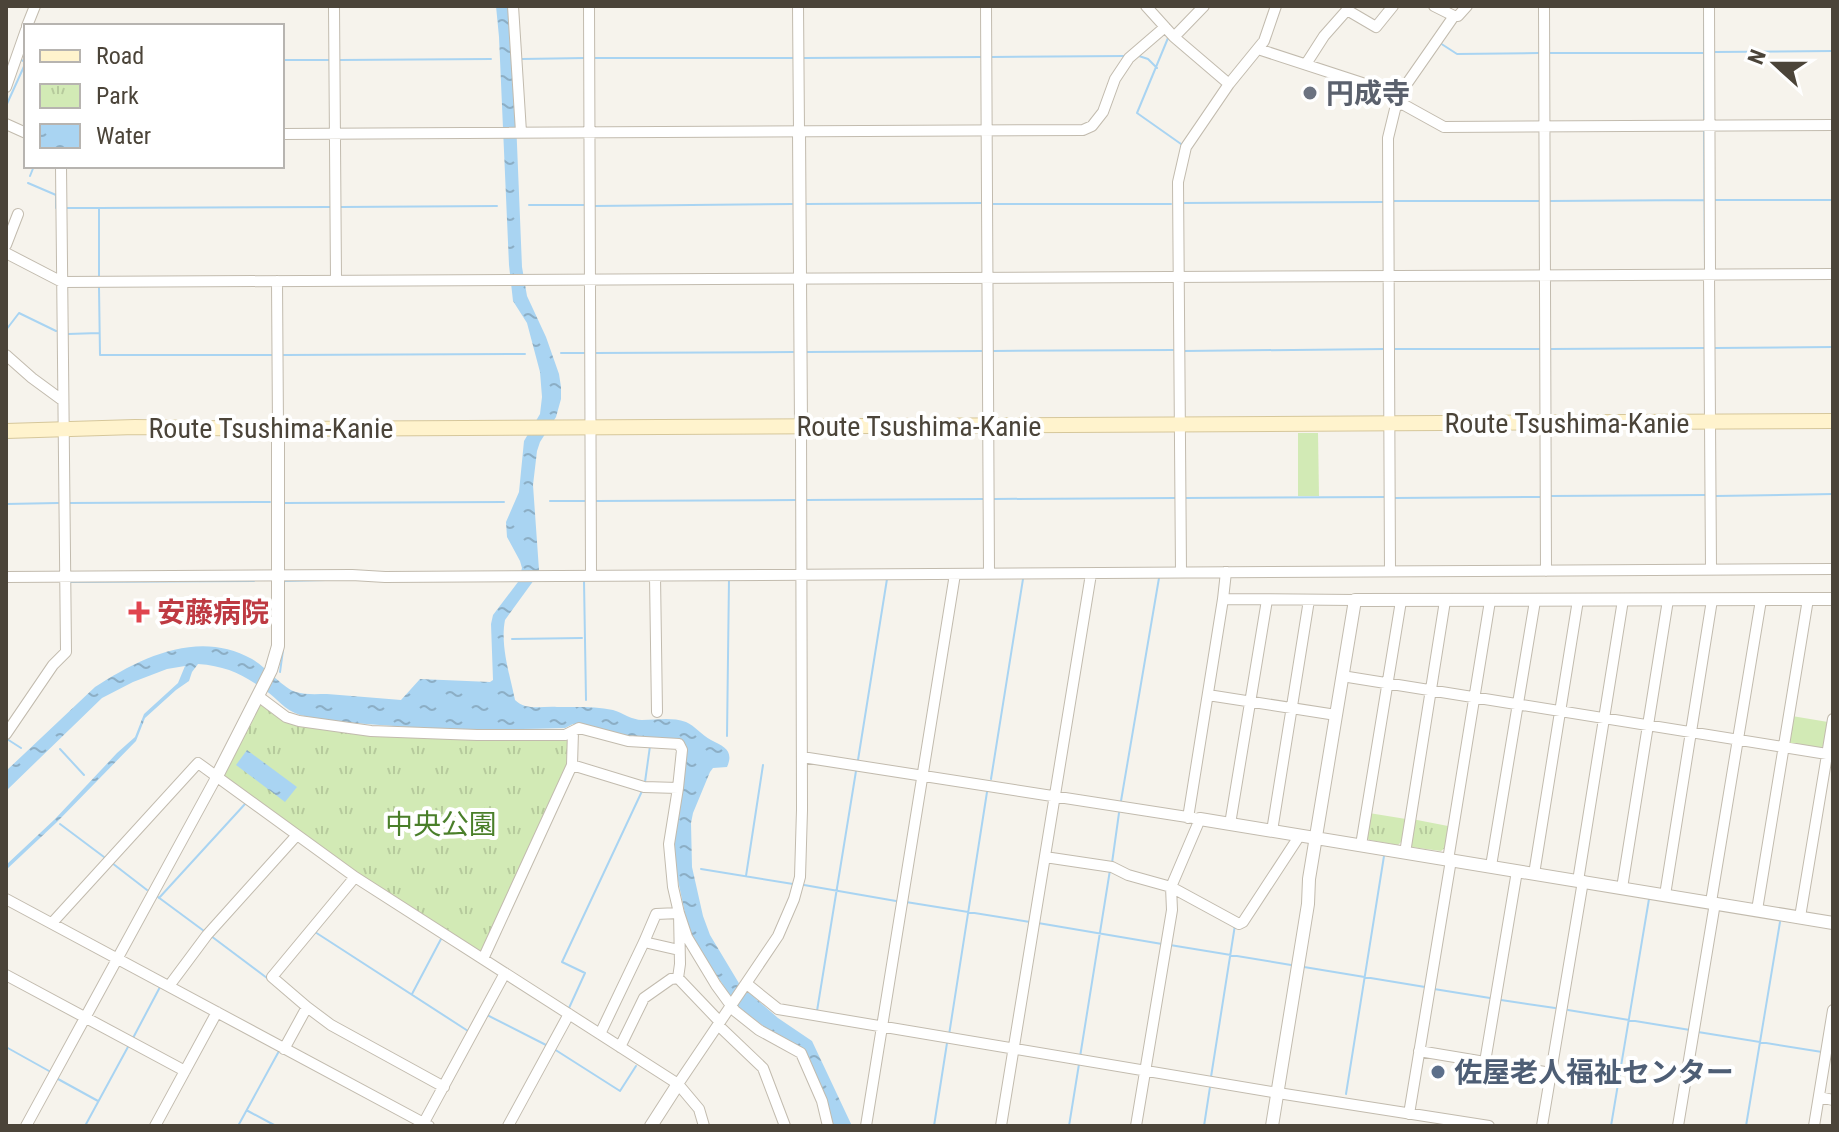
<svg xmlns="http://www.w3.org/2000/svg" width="1839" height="1132" font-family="'Roboto Condensed','Noto Sans JP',sans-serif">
<defs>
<pattern id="park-tufts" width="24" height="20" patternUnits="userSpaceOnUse" patternTransform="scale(2)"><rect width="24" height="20" fill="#d2eab5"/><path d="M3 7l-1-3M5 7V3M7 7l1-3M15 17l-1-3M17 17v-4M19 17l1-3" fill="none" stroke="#b6ca9c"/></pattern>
<pattern id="water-ripples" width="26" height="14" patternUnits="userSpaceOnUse" patternTransform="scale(2)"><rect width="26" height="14" fill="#a9d4f2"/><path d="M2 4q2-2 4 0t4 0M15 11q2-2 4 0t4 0" fill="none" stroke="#8caec5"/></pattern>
</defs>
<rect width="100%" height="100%" fill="#f6f3ec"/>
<path fill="#d2eab5" d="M1298,433H1318L1319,496H1298Z"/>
<path fill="url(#park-tufts)" d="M260,704L298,724L567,737L570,739L569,764L483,952H479L345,865L224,776V773Z
M1792,716L1828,722L1824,745L1820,749L1790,744L1788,741Z
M1369,813L1406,819L1403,840L1398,845L1369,840L1365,835Z
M1412,819L1448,826L1445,848L1441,851L1411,847L1408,842Z"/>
<path fill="url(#water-ripples)" d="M496,6H510L512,22L522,267L527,296L546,337L559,374L561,387V399L556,417L540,442L537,451L533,485L539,570L534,580L505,620C500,646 510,675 515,700C526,711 542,706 557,707C575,707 595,706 613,710C623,713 632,720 642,720C657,720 671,717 686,722C695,726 702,735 711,740C725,747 734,751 727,767L713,768L710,772L693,813L691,823L692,867L703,916L710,935L740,985L778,1018L812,1041L852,1126H832L804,1051L799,1046L774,1034L737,1006L694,941L687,923L676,871L675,853V829L687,747L683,740L625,736L573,724L565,728C503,730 441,730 380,725C354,723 325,721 300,715C284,710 278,699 265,690C242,674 226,666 198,664L192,672L189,681L176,690L145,718L136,741L57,822L6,870V865L55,819L117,753L135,737L144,714L178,683L185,666L167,669L133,682L102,698L6,791V771L95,687C141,657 199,629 252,659C265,666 284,689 296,692C305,695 317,694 327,694C352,696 377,698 401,700L420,679L490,682L493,680L491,624L493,615L518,582L522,568L520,561L507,537L506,522L519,492L524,441L540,414L542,397L540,372L527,323L513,301L509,265L499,37Z
M247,750L297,787L285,802L236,765Z"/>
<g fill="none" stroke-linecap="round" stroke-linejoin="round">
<path stroke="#a9d4f2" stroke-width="2" d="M1704,6V121
M1168,38L1137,113L1181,144
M1440,43L1457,54L1539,53
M1715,52L1833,51
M1550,53H1704
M6,54L7,55
M1139,56L1148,59L1157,68
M991,57L1124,56
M594,58H793
M804,58L981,57
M522,59L585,58
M282,60H329
M340,60L491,59
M6,106L26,62L21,60
M1704,131L1705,269
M30,176L34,166
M28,183L56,195V208
M1714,200H1833
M1394,201H1539
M1550,201L1704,200
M1183,203L1384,202
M806,204L982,203
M991,204H1171
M529,205H586
M594,206L792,204
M341,207L497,206
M67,208H99V277
M99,208L330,207
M99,288L100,355H272
M6,330L19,313L56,331
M68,334L99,333
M1715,348L1833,347
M1394,349H1540
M1551,349L1705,348
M993,351L1173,350
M1184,351L1385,349
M807,352L982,351
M561,353H584
M595,353L793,352
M284,355L525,354
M1551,496L1705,495
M1716,496L1833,494
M1185,498L1386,497
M1394,498L1540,497
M994,499L1175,498
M806,500L983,499
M550,501H585
M596,501L797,500
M69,503L270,502
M285,503L504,502
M6,504L58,503
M1706,563V543
M285,581L326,580
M584,581L586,700
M69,582L254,581
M284,596V584
M512,639L582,638
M280,672L283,650
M727,736L729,579
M7,739L21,748
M60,749L84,775
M858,760L887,579
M991,779L1023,579
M645,782L650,746
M1121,801L1159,578
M60,824L104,857
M112,863L147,890
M1112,863L1119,813
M701,869L793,884
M746,876L763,765
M804,885L896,901
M158,897L204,931
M159,898L245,804
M906,902L1030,922
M1038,923L1162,944
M315,932L468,1031
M211,936L267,978
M1170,945L1291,965
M1304,967L1425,987
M1434,989L1490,998
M412,994L441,939
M1501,1000L1555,1008
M569,1008L585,973L562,962L643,789
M1568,1010L1690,1030
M817,1011L856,771
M487,1015L548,1046
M1698,1032L1822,1052
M949,1035L987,792
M133,1038L160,987
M6,1047L49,1071
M554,1049L620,1091L636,1066
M1080,1057L1110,870
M1211,1077L1235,925
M58,1079L98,1101
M1346,1094L1384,856
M248,1111L276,1126
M85,1126L129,1045
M238,1126L279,1051
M934,1126L947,1043
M1069,1126L1079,1064
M1204,1126L1210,1087
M1611,1126L1649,899
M1746,1126L1780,922"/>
<defs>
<path id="minor" d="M334,6L336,280
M513,6L521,132
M589,6L591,576
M798,6L799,131
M986,6L989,573
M1146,6L1174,37L1204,6
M1434,6L1454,16
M1544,6L1546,571
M1709,6L1710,274
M27,26L35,6
M1174,37L1229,84
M1258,49L1399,95
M1306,64L1324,36L1347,10L1376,27L1393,6
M6,87L26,30
M1399,95L1454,16H1458L1467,6
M1398,97L1397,101L1444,127L1833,125
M6,124L26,133
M282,134L1083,130L1092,126L1103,112L1115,79L1129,58L1165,27
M6,245L18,214
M6,253L62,282L1833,274
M1709,274L1711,569
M277,281L278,429
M6,355L32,378L62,400
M1390,571L1388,138L1397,101
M1181,572L1178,182L1186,147L1229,84L1264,41L1276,6
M655,576L657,712
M6,577L352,575L385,577L1833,569
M1223,599L1226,572
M1342,676L1833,755
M1208,695L1336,715
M258,696L286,717L299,721L371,731L477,735H565L579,728L628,741L679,744L682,750L678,788
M6,734L53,665L66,652L61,166
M802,757L1200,819L1171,887L1172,910L1136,1126
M572,765L644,787L678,788L669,844L673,887L679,913L687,937L716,985L735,1011L759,1030L801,1053L822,1101L828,1126
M1188,818L1223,599L1355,600
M1230,824L1267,600
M1272,831L1309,600
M1361,845L1401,601
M1405,853L1445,601
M1045,857L1112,867L1128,875L1171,887L1239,924L1243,922L1300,835
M1448,860L1490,601
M1491,866L1535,601
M1534,874L1578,600
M1578,881L1623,600
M1622,888L1668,600
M1665,895L1712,600
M6,899L429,1126
M1711,902L1761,600
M1757,910L1808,599
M1800,917L1833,719
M52,923L198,763L355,877L678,1084L699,1109L704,1126
M644,942L679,950
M483,959L572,765L573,731
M6,975L185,1071
M678,978L720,1022
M747,984L778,1009L1278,1093L1489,1126
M169,986L207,935L297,835
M307,1007L331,1025L444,1087
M718,1025L763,1068L785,1126
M600,1034L644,942L656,914L679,913L680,964L678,978L671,979L644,998L620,1047
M284,1049L307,1007L272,977L355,877
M1419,1051L1551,1073
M1485,1062L1517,871
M678,1084L778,936L794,899L800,877L802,810L801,426
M1819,1097L1833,1100
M1409,1114L1451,860
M26,1126L217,776
M155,1126L217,1012
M422,1126L505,973
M508,1126L569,1014
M866,1126L955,574
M1001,1126L1091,574
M1542,1126L1583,881
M1678,1126L1715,903
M1814,1126L1833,1010"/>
<path id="tertiary" d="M799,131L801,426
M217,776L271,670L278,646V429
M1200,819L1833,923
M651,1126L678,1084
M1272,1126L1308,904L1309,879L1355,600L1833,599"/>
<path id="secondary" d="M6,431L135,427L278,429L1833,421"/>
</defs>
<use href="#minor" stroke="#c2bbae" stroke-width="12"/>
<use href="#tertiary" stroke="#c2bbae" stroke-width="14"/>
<use href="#secondary" stroke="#d6c79b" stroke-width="16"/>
<use href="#minor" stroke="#fff" stroke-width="10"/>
<use href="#tertiary" stroke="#fff" stroke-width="12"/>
<use href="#secondary" stroke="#fff3cd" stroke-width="14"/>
</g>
<circle fill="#6b7280" stroke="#fff" stroke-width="3" cx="1310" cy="93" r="8"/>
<path fill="#e0444e" stroke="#fff" stroke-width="3" d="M135 600h8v8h8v8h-8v8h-8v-8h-8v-8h8z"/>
<circle fill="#5c6f8a" stroke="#fff" stroke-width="3" cx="1438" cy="1072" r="8"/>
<g text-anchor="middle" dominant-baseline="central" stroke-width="8" stroke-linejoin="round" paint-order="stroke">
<g font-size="28" font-weight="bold" fill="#5b616d" stroke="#fff" text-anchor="start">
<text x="1326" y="93">円成寺</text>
</g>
<g font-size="28" fill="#4b4439" stroke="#fff">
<text x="1567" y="423">Route Tsushima-Kanie</text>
<text x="919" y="426">Route Tsushima-Kanie</text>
<text x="271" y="428">Route Tsushima-Kanie</text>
</g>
<g font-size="28" font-weight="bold" fill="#be3a42" stroke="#fff" text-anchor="start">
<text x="157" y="612">安藤病院</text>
</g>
<g font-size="28" fill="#4a7f2a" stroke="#fff">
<text x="441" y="824">中央公園</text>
</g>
<g font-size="28" font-weight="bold" fill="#4e5e75" stroke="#fff" text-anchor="start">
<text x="1454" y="1072">佐屋老人福祉センター</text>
</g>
</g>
<rect width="1839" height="1132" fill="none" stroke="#4b4439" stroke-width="16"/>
<rect x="24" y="24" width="260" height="144" fill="#ffffff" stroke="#b7b4b0" stroke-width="2"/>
<rect x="40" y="50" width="40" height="12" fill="#fff3cd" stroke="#b7b4b0" stroke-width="2"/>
<text x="96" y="64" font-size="24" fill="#4b4439">Road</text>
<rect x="40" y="84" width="40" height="24" fill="url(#park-tufts)" stroke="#b7b4b0" stroke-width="2"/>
<text x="96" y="104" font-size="24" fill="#4b4439">Park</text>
<rect x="40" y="124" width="40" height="24" fill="url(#water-ripples)" stroke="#b7b4b0" stroke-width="2"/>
<text x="96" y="144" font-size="24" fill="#4b4439">Water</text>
<g transform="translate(1775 64) rotate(291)" stroke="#ffffff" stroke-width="6" paint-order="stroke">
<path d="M0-6L14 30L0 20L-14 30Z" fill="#4b4439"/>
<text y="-12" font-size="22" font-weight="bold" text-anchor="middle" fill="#4b4439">N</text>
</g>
</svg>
